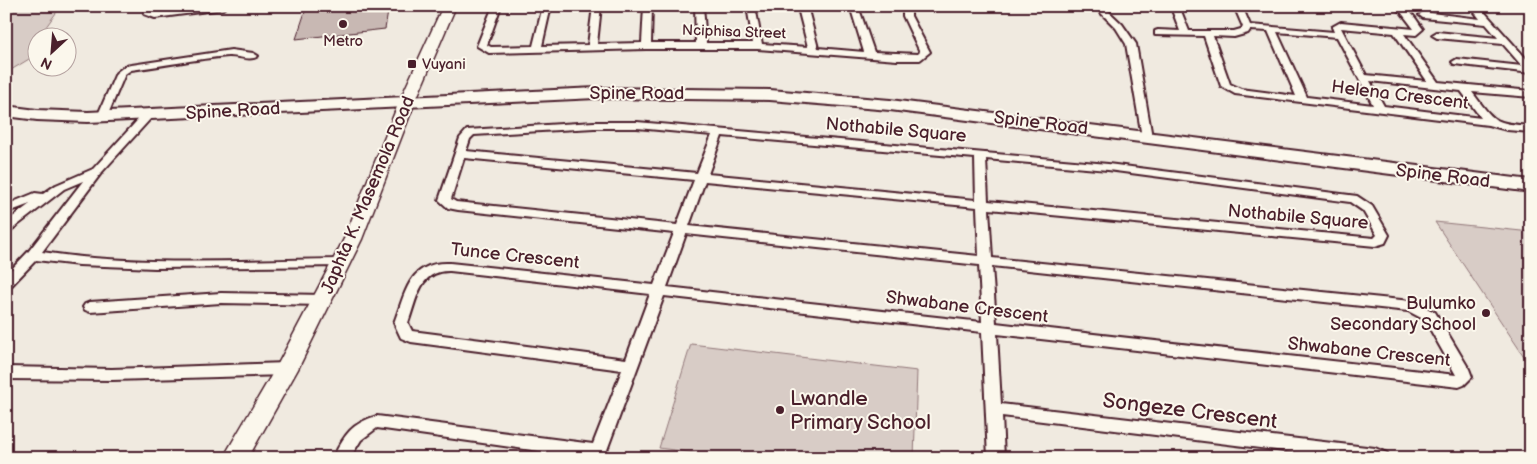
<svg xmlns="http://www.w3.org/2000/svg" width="1537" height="464" font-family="'Balsamiq Sans',sans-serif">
<rect width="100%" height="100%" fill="#f0eae0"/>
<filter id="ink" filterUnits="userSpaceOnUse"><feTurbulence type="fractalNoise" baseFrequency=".02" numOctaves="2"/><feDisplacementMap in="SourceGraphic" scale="10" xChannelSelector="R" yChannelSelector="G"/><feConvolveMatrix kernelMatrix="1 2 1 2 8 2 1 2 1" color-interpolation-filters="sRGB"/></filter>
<g filter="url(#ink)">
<path fill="#d8ccc6" stroke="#917678" d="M6,6H61L38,38L34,56L6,73Z
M1435,222L1531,232V367Z
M691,344L917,371L914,458H731L659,448Z"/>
<path fill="#c8b8b3" stroke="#4a1f2b" d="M307,6H389L385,29L296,39Z"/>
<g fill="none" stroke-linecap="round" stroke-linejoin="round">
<defs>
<path id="street" d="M145,6H153L152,11L156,12L202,6H227L223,9L155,18L144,14Z
M493,6H501L487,45L491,47L533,46L543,6H551L542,46L588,45L593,6H601L597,44L642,43L644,6H652L651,43H696L695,6H703L706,43H753L747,6H755L762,44L808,47L799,12V6H807L818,48L864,52L850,6H858L874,52L918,54L920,52L903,16V6H911V16L930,52L920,60H897L758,49H646L489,53L477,46Z
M1094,6H1103L1122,24L1136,44L1152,137L1151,139H1143L1142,137L1126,44L1116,28Z
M1158,6H1179L1189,31H1234L1241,29L1243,27L1234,6H1242L1250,25L1334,32L1332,27L1341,22L1414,29L1401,12L1390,6C1410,6 1412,14 1423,29L1416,35L1404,34L1438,82L1531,91V97L1472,92C1495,122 1492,123 1531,126V132L1507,130L1488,125L1235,94L1221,86L1204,36L1155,35V31L1158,30L1180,31L1172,10ZM1341,28L1394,33L1427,81L1366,75ZM1250,30L1268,31L1296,96L1241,89L1230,84L1213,36L1234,37L1248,33ZM1277,32L1337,37L1373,105L1307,97ZM1370,81L1461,91L1481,118L1384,106Z
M1470,6H1479L1531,64V73L1454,64L1452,62L1457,59L1522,66L1503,44L1437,38L1432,35L1437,32L1498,38L1486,24L1423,18L1419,15L1423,12L1480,19Z
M1526,6H1531V10Z
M231,50L253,53L258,56C250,62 237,55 228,56C195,59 163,66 131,70L125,74L106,119L102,120L97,117L116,73L125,66Z
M148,112L152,113L153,115L152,117L102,172L42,252C138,267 244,260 341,259L346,260L348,263L346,266L155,268L79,265L36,260L11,286L6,288V275L28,252L83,181L64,189L10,231L6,232V222L30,204L6,213V205L35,193L43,194L56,185L93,169L144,113Z
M594,122H637L1108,164L1357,196L1372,206L1389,235L1385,243L1375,246L989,209L992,258L1411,301L1435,312L1469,369L1472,377L1464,385L1459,387L997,334L1001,404L1375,448L1387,453L1389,458H1341L1002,416L1004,458H988L982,332L664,296L604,458H588L377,428L361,440L350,458H333C344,435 352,423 377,416L593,444L622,370L411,342L401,338L394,323C406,292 409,261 450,263L654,285L674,233L458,210L448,208L439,200L460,138L467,130ZM594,128H637L712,135L697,173L466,151L470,139L474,135ZM722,136L975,158L976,200L708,174ZM464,158L694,180L677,225L456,202L451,199ZM986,159L1108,170L1350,202L1363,211L1377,235L1374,238L988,201ZM705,181L977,207L979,256L689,226ZM686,234L979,265L982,322L667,287ZM992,266L1408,311L1425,320L1456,375L996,323ZM450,271L650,294L626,359L412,331L408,323C417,299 419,270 450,271Z
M221,293L323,295L328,297L330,300L328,303L323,305L221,303L90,312L85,310L83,307L85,304L90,302Z
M287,363L292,365L294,369L292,373L287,375L112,380L6,379V367L112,369Z"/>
<path id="secondary" d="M443,6H456L415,102L362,239L298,369L248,458H223L278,364L344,239L399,102Z"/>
<path id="primary" d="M596,88L770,90L890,100L1531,180V192L890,110L770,100L596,98L88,122L37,120L6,116V106L37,110L88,112Z"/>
</defs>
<use href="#street" stroke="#4a1f2b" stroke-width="4"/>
<use href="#secondary" stroke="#4a1f2b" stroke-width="3"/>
<use href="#primary" stroke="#4a1f2b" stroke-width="4"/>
<use href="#street" fill="#fbf7ec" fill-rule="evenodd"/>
<use href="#secondary" fill="#fbf7ec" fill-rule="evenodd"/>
<use href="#primary" fill="#fbf7ec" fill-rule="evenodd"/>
</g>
</g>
<g fill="#4a1f2b" stroke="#fbf7ec" stroke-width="2">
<circle cx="343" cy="24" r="5"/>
<rect x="407" y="59" width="10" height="10" rx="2.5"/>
<circle cx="1486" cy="313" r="5"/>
<circle cx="780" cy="410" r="5"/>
</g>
<g text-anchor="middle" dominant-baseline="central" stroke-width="4" stroke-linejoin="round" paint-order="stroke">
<g font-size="15" fill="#4a1f2b" stroke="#fbf7ec">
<text transform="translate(734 32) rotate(2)">Nciphisa Street</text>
</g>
<g font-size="15" fill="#4a1f2b" stroke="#fbf7ec">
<text x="343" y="41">Metro</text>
<text x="422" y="64" text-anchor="start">Vuyani</text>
</g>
<g font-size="18" fill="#4a1f2b" stroke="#fbf7ec">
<text x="637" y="93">Spine Road</text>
<text transform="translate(1400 95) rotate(7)">Helena Crescent</text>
<text transform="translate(233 111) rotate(-3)">Spine Road</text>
<text transform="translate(1041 123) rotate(7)">Spine Road</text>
<text transform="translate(896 130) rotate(5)">Nothabile Square</text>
<text transform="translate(1443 176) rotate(7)">Spine Road</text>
<text transform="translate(368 195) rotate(-67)">Japhta K. Masemola Road</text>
<text transform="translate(1298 217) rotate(5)">Nothabile Square</text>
<text transform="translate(515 256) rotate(6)">Tunce Crescent</text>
<text transform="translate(967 307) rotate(7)">Shwabane Crescent</text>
<text transform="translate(1369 352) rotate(6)">Shwabane Crescent</text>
</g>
<g font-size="18" fill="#4a1f2b" stroke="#fbf7ec" text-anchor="end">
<text x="1476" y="303">Bulumko<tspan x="1476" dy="21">Secondary School</tspan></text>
</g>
<g font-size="21" fill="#4a1f2b" stroke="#fbf7ec" text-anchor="start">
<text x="790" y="398">Lwandle<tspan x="790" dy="24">Primary School</tspan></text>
</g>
<g font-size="21" fill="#4a1f2b" stroke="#fbf7ec">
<text transform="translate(1190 411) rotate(7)">Songeze Crescent</text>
</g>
</g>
<rect width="1537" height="464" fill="none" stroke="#fbf7ec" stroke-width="25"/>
<rect x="12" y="12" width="1512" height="439" fill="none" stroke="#4a1f2b" stroke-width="2" filter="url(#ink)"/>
<g transform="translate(52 52) rotate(206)"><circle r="24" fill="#fbf7ec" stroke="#b4a19f"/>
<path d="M0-4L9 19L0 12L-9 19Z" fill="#4a1f2b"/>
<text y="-8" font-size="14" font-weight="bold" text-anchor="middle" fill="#4a1f2b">N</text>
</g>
</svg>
